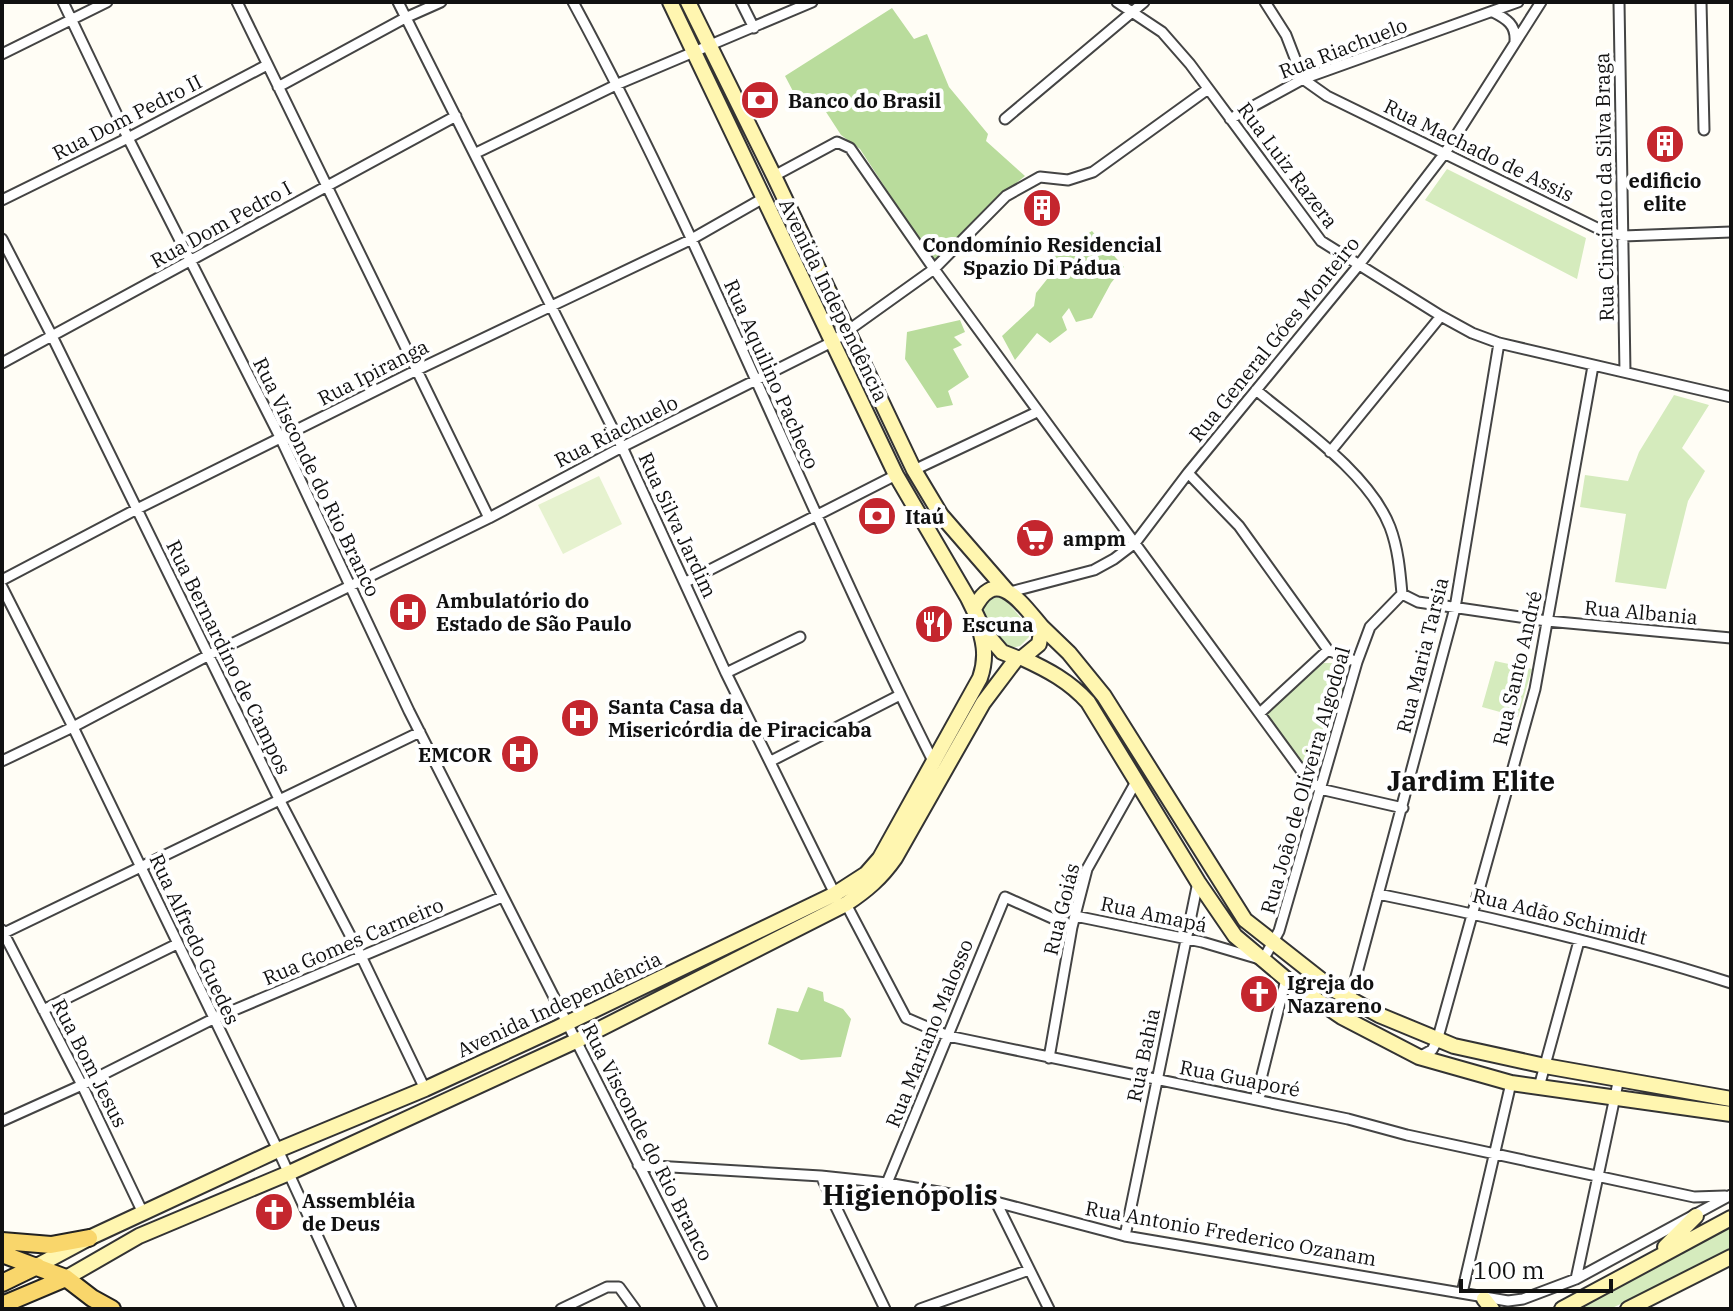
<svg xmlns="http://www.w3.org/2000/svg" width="1733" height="1311" font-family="'IBM Plex Serif',serif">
<rect width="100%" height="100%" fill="#fffdf5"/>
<path fill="#d5ebbd" d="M1447,169L1586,238L1577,279L1425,200Z
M1674,395L1709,405L1682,448L1705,471L1688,501L1666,589L1615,582L1626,514L1580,507L1585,475L1628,481L1639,452Z
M996,596L1003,597L1027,625L1029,637L1020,646L1011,648L1003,642L982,615L984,605Z
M1495,661L1532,669L1518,717L1482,707Z
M1323,663H1336L1344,675L1347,689L1324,767L1303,766L1265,714Z
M1731,1225V1249L1702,1266L1610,1309H1574Z"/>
<path fill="#b9dc9c" d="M892,8L914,39L927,34L949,87L988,134L986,141L1025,176L1000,196L934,262L860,149L841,135L815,95L796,97L785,76Z
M1092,231L1124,267L1111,283L1092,318L1076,322L1069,308L1062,317L1067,330L1050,343L1037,333L1015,360L1002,336L1034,306L1036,293L1052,273L1053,255Z
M960,320L965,332L954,337L962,345L953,349L969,377L948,391L953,405L937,408L905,359L907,332Z
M808,987L823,992L824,1001L843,1009L851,1019L841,1057L801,1060L768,1044L777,1008L798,1012Z"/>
<path fill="#e6f2cf" d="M599,476L622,524L563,554L538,505Z"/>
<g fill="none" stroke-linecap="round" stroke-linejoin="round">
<defs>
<path id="street" d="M63,2L128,138L281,439L409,711L712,1309
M237,2L489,518
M398,2L623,449L726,673L835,894
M573,2C707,249 808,513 934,763
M741,2L754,28
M1117,2L1162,32L1190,64L1321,241L1441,316L1472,333L1499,343L1731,397
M1265,2L1286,35L1303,79L1327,96L1597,228L1623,236L1731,232
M1619,2L1625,372
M1701,2L1704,130
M1493,12C1507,19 1516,25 1515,41
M2,54L107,2
M278,87L405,18L441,2
M1005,119L1144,2
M1230,119L1303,79L1518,2
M476,153L618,84L812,2
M774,176L837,142L850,148L934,269L1306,777L1320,789L1403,808
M2,200L128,138L267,65
M2,239L52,336L280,801L362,958L425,1089
M2,363L456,116
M1256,390C1299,426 1369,473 1390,527C1398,548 1400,571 1402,594
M1330,452L1441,316
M914,470L1037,412
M1188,473L1239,526L1328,650L1357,662
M2,580L137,509L417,370L690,240L762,199
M686,582L896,475
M2,587L73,727L278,1150L351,1309
M1010,592L1094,570L1114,559L1135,543L1188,473L1358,266L1445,153L1541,2
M1402,594L1418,602L1547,621L1731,638
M726,673L800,637
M1261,712L1328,650
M2,761L73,727L209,655L489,518L622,447L832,342L934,269L1006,196L1040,177L1068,180L1093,172L1208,89
M771,761L900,695
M1378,894C1496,918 1616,946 1731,983
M846,904L906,1018L948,1036L1348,1119L1407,1135L1694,1197L1725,1196
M1075,916L1202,942L1263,960L1279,931L1357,662L1370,627L1402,594
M2,930L82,1085L143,1213
M2,934L420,732
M43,1010L177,944
M1342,1017L1350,999L1455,608L1499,343
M1419,1057L1432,1050L1437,1041L1535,689L1593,366
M1049,1058L1072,927L1087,869L1137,780
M1539,1087L1579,941
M1256,1099L1286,979
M2,1121L82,1085L213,1019L502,897
M638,1165L821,1176L887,1183L996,1202L1125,1236L1508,1301L1523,1299L1576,1279L1731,1195
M821,1176L885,1309
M887,1183L1005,897L1072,927
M996,1202L1049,1309
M1125,1236L1198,882
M1576,1279L1619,1078
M1462,1293L1511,1083
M561,1309L607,1287H619L635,1309
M920,1309L1029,1270"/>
<path id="secondary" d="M670,2L896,475L968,598L984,631L1002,652L1017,658H1022L1039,644L1042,627C1022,604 996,564 974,609
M688,2L774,176L914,470L941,515L1007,591
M1042,627L1069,653L1104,696L1245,920L1334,990L1379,1015L1454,1046L1545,1066L1731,1099
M1022,658C1048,670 1069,681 1088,702L1198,882L1235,936L1286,979L1342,1017L1419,1057L1511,1083L1731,1114
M1665,1247L1696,1216
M37,1266L89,1238L278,1150L425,1089L557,1028L835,894L866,874L880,858L980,678C988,655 983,639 976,617
M66,1278L139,1236L289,1173L578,1040L846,904C867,890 881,878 895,858L983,703L1017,658
M1484,1299L1492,1309
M1562,1309L1731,1218
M1628,1309L1731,1257"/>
<path id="primary" d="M2,1241L51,1245L89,1238
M2,1254L66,1278L92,1298L112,1309
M2,1283L37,1266
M2,1305L66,1278"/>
</defs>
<use href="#street" stroke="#444" stroke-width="13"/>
<use href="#secondary" stroke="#333" stroke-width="18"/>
<use href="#primary" stroke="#222" stroke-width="20"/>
<use href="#street" stroke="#fff" stroke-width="9"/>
<use href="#secondary" stroke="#fff6b0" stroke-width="14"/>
<use href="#primary" stroke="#f9d66b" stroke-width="16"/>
</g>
<defs>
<symbol id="bank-disc" viewBox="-11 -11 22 22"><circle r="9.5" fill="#c4262e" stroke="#fff"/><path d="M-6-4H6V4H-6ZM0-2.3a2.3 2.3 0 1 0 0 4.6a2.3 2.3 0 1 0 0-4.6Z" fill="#fff"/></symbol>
<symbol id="building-disc" viewBox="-11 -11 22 22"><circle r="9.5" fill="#c4262e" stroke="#fff"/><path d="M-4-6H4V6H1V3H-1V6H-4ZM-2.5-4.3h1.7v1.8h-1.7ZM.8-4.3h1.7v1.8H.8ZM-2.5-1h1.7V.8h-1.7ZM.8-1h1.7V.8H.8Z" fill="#fff"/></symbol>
<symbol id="supermarket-disc" viewBox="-11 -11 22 22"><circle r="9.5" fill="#c4262e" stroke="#fff"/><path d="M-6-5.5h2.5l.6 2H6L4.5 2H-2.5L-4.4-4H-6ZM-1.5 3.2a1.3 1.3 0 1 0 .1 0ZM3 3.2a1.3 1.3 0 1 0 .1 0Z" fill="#fff"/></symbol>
<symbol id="hospital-disc" viewBox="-11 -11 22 22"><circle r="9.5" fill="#c4262e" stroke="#fff"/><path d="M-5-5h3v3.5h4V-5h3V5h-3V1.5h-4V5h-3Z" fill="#fff"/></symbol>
<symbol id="restaurant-disc" viewBox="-11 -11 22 22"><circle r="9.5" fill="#c4262e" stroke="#fff"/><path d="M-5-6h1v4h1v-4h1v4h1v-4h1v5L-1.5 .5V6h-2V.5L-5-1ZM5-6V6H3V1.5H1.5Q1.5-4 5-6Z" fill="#fff"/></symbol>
<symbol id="church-disc" viewBox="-11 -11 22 22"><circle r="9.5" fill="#c4262e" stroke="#fff"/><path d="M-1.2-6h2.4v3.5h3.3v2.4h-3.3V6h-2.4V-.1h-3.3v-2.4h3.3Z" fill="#fff"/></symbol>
</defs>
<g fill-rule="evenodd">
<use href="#bank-disc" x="738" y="78" width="44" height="44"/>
<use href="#building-disc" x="1643" y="122" width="44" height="44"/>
<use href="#building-disc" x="1020" y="186" width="44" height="44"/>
<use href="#bank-disc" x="855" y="494" width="44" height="44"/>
<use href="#supermarket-disc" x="1013" y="516" width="44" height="44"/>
<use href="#hospital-disc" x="386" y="590" width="44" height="44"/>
<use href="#restaurant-disc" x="912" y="602" width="44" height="44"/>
<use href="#hospital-disc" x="558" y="696" width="44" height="44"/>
<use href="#hospital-disc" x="498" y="732" width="44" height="44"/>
<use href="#church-disc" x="1237" y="972" width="44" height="44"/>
<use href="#church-disc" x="252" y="1190" width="44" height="44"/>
</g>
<g text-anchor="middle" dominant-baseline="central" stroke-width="8" stroke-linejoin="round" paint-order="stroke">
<g font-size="20" fill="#111" stroke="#fff">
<text transform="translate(1343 48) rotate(-21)">Rua Riachuelo</text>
<text transform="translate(127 117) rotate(-27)">Rua Dom Pedro II</text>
<text transform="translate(1479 150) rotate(26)">Rua Machado de Assis</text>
<text transform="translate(1288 165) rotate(53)">Rua Luiz Razera</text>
<text transform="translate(1604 187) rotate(-91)">Rua Cincinato da Silva Braga</text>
<text transform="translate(221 224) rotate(-29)">Rua Dom Pedro I</text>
<text transform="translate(834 300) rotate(64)">Avenida Independência</text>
<text transform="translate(1274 339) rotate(-51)">Rua General Góes Monteiro</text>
<text transform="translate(373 372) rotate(-27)">Rua Ipiranga</text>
<text transform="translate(772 374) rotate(66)">Rua Aquilino Pacheco</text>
<text transform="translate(616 431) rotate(-27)">Rua Riachuelo</text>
<text transform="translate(317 477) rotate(64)">Rua Visconde do Rio Branco</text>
<text transform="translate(678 525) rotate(65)">Rua Silva Jardim</text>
<text transform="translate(1641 612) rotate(5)">Rua Albania</text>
<text transform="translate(1422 655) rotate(-76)">Rua Maria Tarsia</text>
<text transform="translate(229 657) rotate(64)">Rua Bernardino de Campos</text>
<text transform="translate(1517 668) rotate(-77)">Rua Santo André</text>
<text transform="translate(1305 780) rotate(-74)">Rua João de Oliveira Algodoal</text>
<text transform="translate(1061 909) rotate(-76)">Rua Goiás</text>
<text transform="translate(1154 914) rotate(12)">Rua Amapá</text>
<text transform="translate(1560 916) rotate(14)">Rua Adão Schimidt</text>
<text transform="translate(195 939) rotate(65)">Rua Alfredo Guedes</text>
<text transform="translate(353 941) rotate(-23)">Rua Gomes Carneiro</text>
<text transform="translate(559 1004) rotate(-25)">Avenida Independência</text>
<text transform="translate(929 1033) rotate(-68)">Rua Mariano Malosso</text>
<text transform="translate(1143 1055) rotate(-78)">Rua Bahia</text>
<text transform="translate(90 1063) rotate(63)">Rua Bom Jesus</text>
<text transform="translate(1240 1078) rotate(11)">Rua Guaporé</text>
<text transform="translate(648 1142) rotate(63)">Rua Visconde do Rio Branco</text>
<text transform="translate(1231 1233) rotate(10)">Rua Antonio Frederico Ozanam</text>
</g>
<g font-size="20" font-weight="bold" fill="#111" stroke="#fff" text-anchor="start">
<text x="788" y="100">Banco do Brasil</text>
<text x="1665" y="180" text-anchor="middle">edificio<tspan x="1665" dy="23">elite</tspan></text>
<text x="1042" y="244" text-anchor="middle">Condomínio Residencial<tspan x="1042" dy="23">Spazio Di Pádua</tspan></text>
<text x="905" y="516">Itaú</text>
<text x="1063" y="538">ampm</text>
<text x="436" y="600">Ambulatório do<tspan x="436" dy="23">Estado de São Paulo</tspan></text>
<text x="962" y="624">Escuna</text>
<text x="608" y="706">Santa Casa da<tspan x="608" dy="23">Misericórdia de Piracicaba</tspan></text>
<text x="492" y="754" text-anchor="end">EMCOR</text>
<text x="1287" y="982">Igreja do<tspan x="1287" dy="23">Nazareno</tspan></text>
<text x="302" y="1200">Assembléia<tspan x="302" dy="23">de Deus</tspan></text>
</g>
<g font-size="28" font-weight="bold" fill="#111" stroke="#fff">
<text x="1471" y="780">Jardim Elite</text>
<text x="910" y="1194">Higienópolis</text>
</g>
</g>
<rect width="1733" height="1311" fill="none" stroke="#111111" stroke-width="8"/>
<path d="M1461 1279v12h150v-12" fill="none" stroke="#111111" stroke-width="4"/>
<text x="1473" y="1279" font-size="24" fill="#111111" stroke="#ffffff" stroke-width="6" paint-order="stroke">100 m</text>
</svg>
